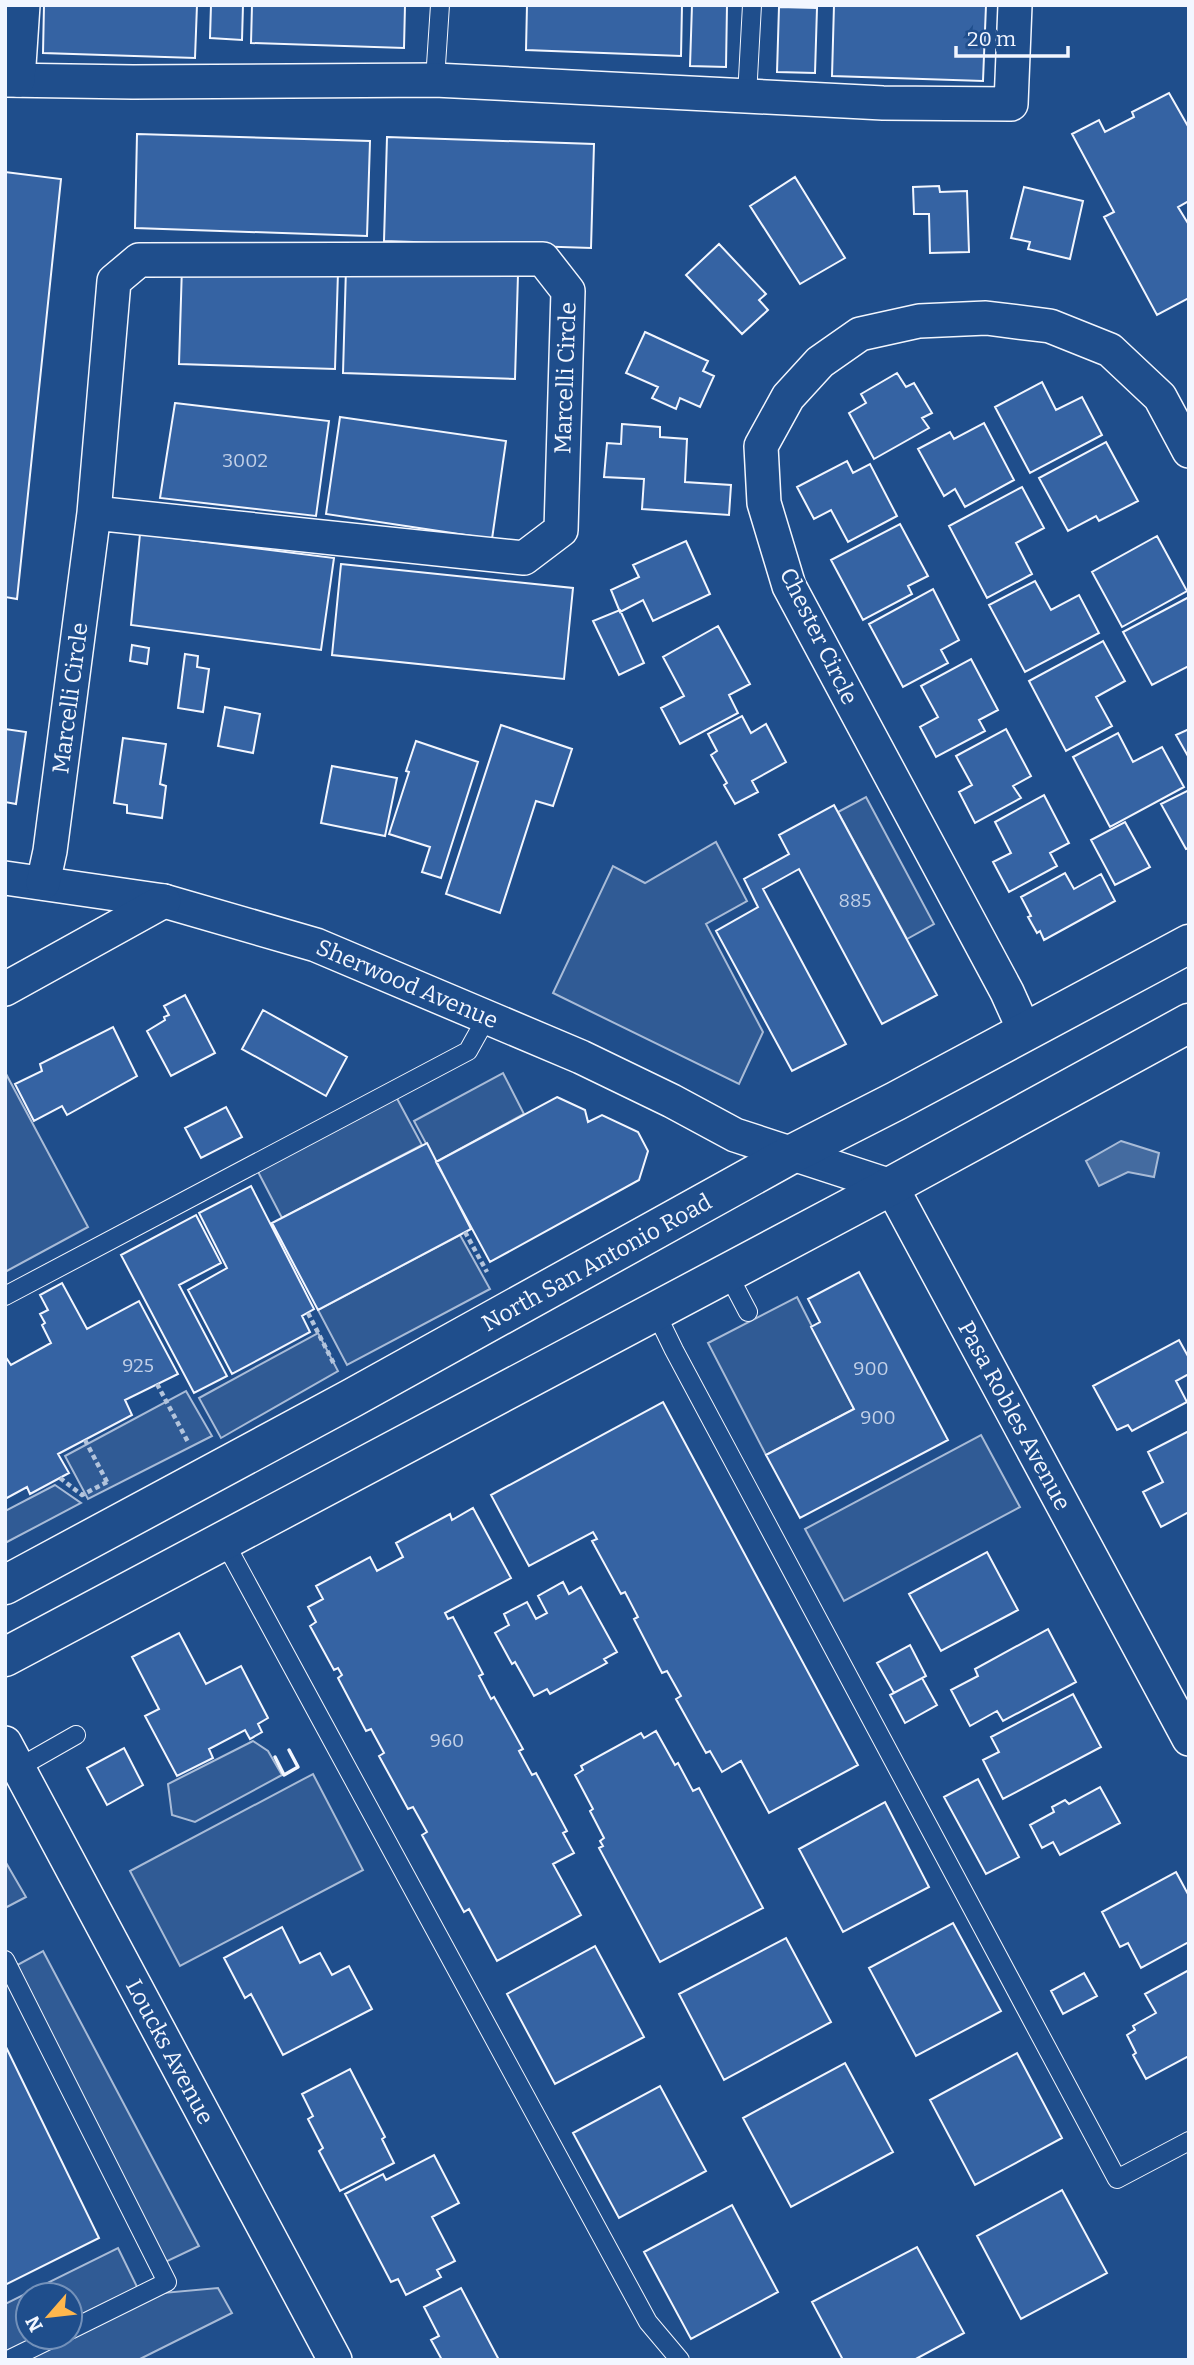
<svg xmlns="http://www.w3.org/2000/svg" width="1194" height="2365" font-family="Bitter,serif">
<rect width="100%" height="100%" fill="#1f4e8c"/>
<path fill="#305b95" stroke="#a8bbd7" stroke-width="2" fill-rule="evenodd" d="M866,797L934,924L907,939L838,812Z
M716,842L747,901L706,924L763,1032L739,1084L553,993L613,866L645,883Z
M5,1072L88,1227L5,1272Z
M503,1073L524,1114L436,1162L414,1121Z
M393,1091L422,1145L282,1218L254,1164Z
M460,1235L490,1289L347,1365L318,1310Z
M797,1297L854,1409L766,1455L708,1343Z
M318,1333L338,1371L221,1438L199,1398Z
M186,1391L212,1436L88,1499L65,1456Z
M981,1435L1020,1507L844,1601L805,1529Z
M55,1485L81,1503L5,1543V1511Z
M253,1741L268,1751L282,1775L195,1822L172,1815L168,1784Z
M313,1774L363,1870L180,1966L130,1871Z
M5,1861L26,1897L5,1908Z
M43,1951L199,2246L159,2265L10,1969Z
M118,2248L141,2295L218,2288L232,2313L138,2360H5V2304ZM28,2295H70V2337H28Z"/>
<path fill="#446ba0" stroke="#a8bbd7" stroke-width="2" d="M1121,1141L1159,1153L1154,1177L1128,1172L1099,1186L1086,1161Z"/>
<path fill="#3563a3" stroke="#f2f6ff" stroke-width="2" d="M44,5H197L195,58L43,53Z
M211,5H243L242,40L210,38Z
M252,5H405L404,48L251,43Z
M527,5H682L681,56L526,50Z
M692,5H727L726,67L690,66Z
M834,5H986L983,81L832,76Z
M779,7L817,8L815,73L777,72Z
M1169,93L1189,128V201L1178,207L1189,225V298L1157,315L1104,217L1114,212L1072,134L1099,120L1105,132L1134,117L1132,112Z
M137,134L370,141L367,236L135,228Z
M387,137L594,144L591,248L384,241Z
M5,172L61,179L17,599L5,597Z
M795,177L845,258L800,284L750,206Z
M939,186L940,192L967,191L969,252L930,253L929,214H914L913,187Z
M1024,187L1083,201L1070,259L1028,249L1030,242L1011,238Z
M719,244L766,294L759,300L768,310L742,334L686,275Z
M182,266L338,272L335,369L179,364Z
M346,268L518,274L515,379L343,373Z
M645,332L708,361L703,371L714,376L700,407L680,398L676,409L652,398L658,387L626,373Z
M897,373L906,387L914,383L932,413L922,418L929,428L874,459L849,413L866,403L861,394Z
M1042,382L1056,410L1082,397L1102,435L1030,473L995,407Z
M175,403L329,421L316,516L160,498Z
M340,417L506,441L492,539L326,514Z
M984,423L1014,480L965,507L955,489L944,496L918,449L950,432L954,439Z
M622,424L660,427V437L687,439L685,482L731,485L729,515L642,509L644,479L604,477L607,443L621,444Z
M1106,442L1138,501L1099,521L1096,516L1068,531L1039,478Z
M847,461L853,473L870,464L897,516L848,542L831,510L814,519L797,487Z
M1022,487L1044,528L1016,543L1032,574L987,598L949,526Z
M900,524L928,576L908,586L912,594L863,620L831,560Z
M140,534L334,558L321,650L131,625Z
M1157,536L1187,591L1122,627L1092,572Z
M686,541L710,594L653,621L643,600L620,612L611,590L639,577L633,565Z
M341,564L573,588L564,679L332,655Z
M1035,581L1051,610L1079,595L1099,633L1025,672L989,605Z
M933,589L959,640L941,650L948,663L903,687L869,624Z
M1189,597V666L1152,685L1123,632Z
M620,610L644,663L619,675L593,621Z
M718,626L750,684L729,695L738,713L680,744L661,708L684,696L663,657Z
M1103,641L1125,681L1096,697L1112,726L1066,751L1029,681Z
M132,645L149,648L147,664L130,661Z
M185,654L198,656L197,667L209,669L203,712L178,708Z
M971,659L998,710L979,720L985,731L936,757L920,727L938,717L921,686Z
M225,707L260,714L253,753L218,746Z
M742,716L751,733L766,724L786,762L752,781L758,792L735,804L724,785L727,783L711,755L717,751L708,734Z
M501,725L572,749L553,806L536,801L500,913L446,894Z
M5,729L26,732L16,804L5,802Z
M1006,729L1031,776L1013,786L1021,798L975,823L959,792L972,785L956,756Z
M1189,729V758L1176,735Z
M1118,733L1133,762L1162,747L1184,787L1110,827L1073,757Z
M123,738L166,744L160,784L166,786L162,818L127,813V805L114,803Z
M416,741L478,762L441,878L422,872L430,847L389,834L409,772L406,771Z
M332,766L397,778L385,836L321,823Z
M1189,790V848L1186,849L1161,804Z
M1044,795L1069,843L1050,853L1057,866L1009,892L993,862L1011,853L995,822Z
M834,805L937,995L882,1024L799,869L763,889L846,1044L792,1071L716,931L758,907L744,879L789,854L779,835Z
M1125,822L1150,867L1115,885L1091,840Z
M1065,873L1074,889L1101,874L1115,901L1044,940L1040,931L1037,933L1028,917L1031,916L1021,897Z
M185,995L215,1053L171,1076L147,1031L165,1020L164,1017L169,1015L164,1006Z
M263,1010L347,1057L326,1096L242,1049Z
M113,1027L137,1076L67,1115L62,1106L34,1121L15,1084L42,1071L40,1064Z
M557,1097L585,1110L588,1122L602,1115L638,1132L648,1151L639,1180L490,1262L436,1162Z
M226,1107L242,1137L201,1158L185,1128Z
M427,1143L471,1229L318,1310L272,1223Z
M251,1186L314,1309L302,1316L310,1332L232,1374L188,1290L227,1268L199,1213Z
M196,1215L221,1263L179,1285L227,1376L194,1393L121,1255Z
M859,1272L948,1440L800,1518L766,1455L854,1409L811,1327L820,1322L808,1299Z
M62,1283L87,1329L139,1301L178,1374L125,1400L132,1415L58,1454L69,1473L30,1494L27,1487L5,1499V1356L11,1365L51,1343L42,1325L45,1323L40,1314L48,1310L40,1295Z
M1179,1340L1189,1358V1374L1176,1381L1187,1402L1132,1431L1128,1425L1117,1430L1093,1386Z
M663,1402L858,1765L769,1813L741,1761L722,1772L710,1751L706,1753L676,1699L681,1696L667,1671L662,1673L634,1619L638,1617L625,1592L621,1594L592,1541L597,1539L593,1532L529,1566L491,1495Z
M1189,1431V1512L1161,1527L1143,1492L1163,1482L1148,1452Z
M473,1508L511,1578L445,1613L448,1619L453,1617L483,1674L479,1676L491,1699L494,1697L523,1749L519,1751L532,1775L536,1773L567,1831L563,1833L574,1853L553,1864L581,1915L497,1961L469,1909L464,1912L422,1835L427,1832L413,1807L408,1809L379,1756L384,1753L371,1729L366,1731L338,1678L342,1675L338,1668L334,1670L310,1626L316,1622L308,1607L323,1599L316,1586L370,1557L377,1571L403,1557L396,1543L450,1514L452,1520Z
M987,1552L1018,1610L941,1651L909,1594Z
M563,1582L569,1594L581,1587L617,1652L604,1659L607,1663L550,1694L547,1689L534,1696L515,1662L512,1664L495,1633L509,1625L504,1614L527,1602L536,1619L547,1613L538,1596Z
M1048,1629L1076,1682L1003,1721L997,1711L970,1726L951,1690L978,1676L975,1669Z
M179,1633L206,1684L241,1666L268,1718L258,1724L262,1732L250,1739L245,1730L209,1749L213,1758L177,1776L145,1716L159,1709L132,1657Z
M910,1645L926,1676L894,1693L877,1663Z
M922,1678L937,1705L905,1723L890,1695Z
M1073,1694L1101,1747L1003,1799L983,1760L999,1752L991,1737Z
M656,1731L675,1765L678,1763L693,1791L699,1788L763,1908L660,1962L599,1848L603,1846L600,1841L604,1838L590,1811L593,1809L575,1775L583,1770L581,1766L641,1733L644,1738Z
M124,1748L143,1785L107,1805L87,1768Z
M978,1779L1019,1857L986,1874L944,1797Z
M1100,1787L1120,1823L1060,1855L1053,1842L1042,1848L1030,1825L1054,1812L1052,1807L1065,1800L1069,1804Z
M885,1802L929,1887L843,1932L799,1849Z
M1176,1872L1189,1896V1942L1141,1968L1128,1943L1120,1947L1102,1912Z
M953,1923L1001,2011L916,2056L869,1968Z
M282,1927L300,1963L320,1953L332,1975L349,1966L372,2009L283,2055L251,1994L245,1998L224,1958Z
M786,1938L831,2022L724,2080L679,1994Z
M595,1946L644,2037L555,2084L507,1994Z
M1189,1970V2056L1146,2079L1133,2055L1136,2053L1127,2035L1135,2030L1133,2026L1156,2013L1145,1994Z
M1084,1973L1097,1996L1063,2014L1051,1991Z
M5,2045L99,2238L5,2285Z
M1017,2053L1062,2138L975,2185L930,2100Z
M845,2063L893,2152L791,2207L743,2118Z
M350,2069L385,2137L382,2139L394,2163L340,2191L319,2151L323,2148L308,2119L313,2116L302,2094Z
M660,2086L706,2171L619,2218L573,2133Z
M434,2155L459,2203L432,2217L455,2261L437,2270L441,2277L406,2295L398,2279L391,2282L345,2194L383,2174L386,2180Z
M1062,2190L1107,2273L1021,2319L977,2236Z
M732,2205L778,2292L691,2339L644,2252Z
M917,2247L964,2333L914,2360H843L812,2302Z
M461,2288L499,2360H442L431,2340L439,2336L424,2307Z"/>
<g fill="none" stroke-linecap="round" stroke-linejoin="round">
<defs>
<path id="lane" d="M435,80L440,5
M747,96L752,5
M727,1272L748,1312
M5,1296L468,1051L487,1017
M655,1311L674,1350L1117,2179L1189,2141
M224,1541L648,2322L680,2360
M18,1768L76,1735
M5,1960L167,2282L70,2330
M8,2360L55,2337"/>
<g id="street">
<path d="M5,80L133,82L435,80L883,103L1011,104L1015,5"/>
<path d="M18,80L23,5"/>
<path id="s1" d="M5,878L164,901L316,945L581,1057L672,1101L735,1135L891,1186L1189,1739"/>
<path id="s2" d="M43,883L50,851L94,513L114,281L139,260L543,259L568,291L561,530L524,558L94,513"/>
<path d="M5,989L164,901"/>
<path d="M1025,1032L1007,992L789,586L764,503L761,446L788,397L820,362L860,334L919,321L986,318L1050,326L1110,350L1160,397L1189,451"/>
<path id="s3" d="M5,1743L335,2360"/>
</g>
<g id="primary">
<path id="s4" d="M5,1585L352,1398L790,1155L896,1101L1189,944"/>
<path d="M5,1657L891,1186L1189,1023"/>
</g>
</defs>
<use href="#lane" stroke="#f2f6ff" stroke-width="20"/>
<use href="#street" stroke="#f2f6ff" stroke-width="36"/>
<use href="#primary" stroke="#f2f6ff" stroke-width="41"/>
<path stroke="#b3c4dc" stroke-width="4.5" stroke-dasharray="5 3.5" stroke-linecap="butt" d="M465,1232L487,1272
M308,1313L334,1364
M157,1384L188,1442
M85,1440L107,1482
M60,1478L82,1495L107,1482"/>
<use href="#lane" stroke="#1f4e8c" stroke-width="18"/>
<use href="#street" stroke="#1f4e8c" stroke-width="33"/>
<use href="#primary" stroke="#1f4e8c" stroke-width="38"/>
<path stroke="#f2f6ff" stroke-width="3.5" d="M275,1757L284,1775L298,1767L289,1750"/>
</g>
<g text-anchor="middle" dominant-baseline="central" stroke-width="5" stroke-linejoin="round" paint-order="stroke">
<g font-size="19" fill="#c3d1e8">
<text x="245" y="460">3002</text>
<text x="855" y="900">885</text>
<text x="138" y="1365">925</text>
<text x="871" y="1368">900</text>
<text x="878" y="1417">900</text>
<text x="447" y="1740">960</text>
</g>
<g font-size="23" fill="#f2f6ff" stroke="#1f4e8c">
<text transform="translate(565 378) rotate(-88)">Marcelli Circle</text>
<text transform="translate(819 636) rotate(64)">Chester Circle</text>
<text stroke="none"><textPath href="#s2" startOffset="187">Marcelli Circle</textPath></text>
<text stroke="none"><textPath href="#s1" startOffset="418">Sherwood Avenue</textPath></text>
<text stroke="none"><textPath href="#s4" startOffset="674">North San Antonio Road</textPath></text>
<text stroke="none"><textPath href="#s1" startOffset="1204">Pasa Robles Avenue</textPath></text>
<text stroke="none"><textPath href="#s3" startOffset="350">Loucks Avenue</textPath></text>
</g>
</g>
<rect width="1194" height="2365" fill="none" stroke="#f2f6ff" stroke-width="14"/>
<g transform="translate(49 2316) rotate(242)"><circle r="33" fill="#1f4e8c" stroke="#7391ba" stroke-width="2"/>
<path d="M0-5L12 26L0 18L-12 26Z" fill="#ffb74d"/>
<text y="-10" font-size="19" font-weight="bold" text-anchor="middle" fill="#f2f6ff">N</text>
</g>
<path d="M956 46v10h112v-10" fill="none" stroke="#f2f6ff" stroke-width="3.5"/>
<text x="967" y="46" font-size="21" fill="#f2f6ff" stroke="#1f4e8c" stroke-width="5" paint-order="stroke">20 m</text>
</svg>
